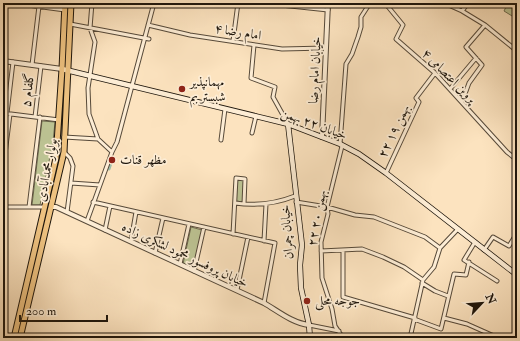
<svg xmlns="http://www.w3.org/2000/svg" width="520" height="341" font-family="'IM FELL Double Pica',Amiri,serif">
<rect width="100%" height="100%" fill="#fce3bf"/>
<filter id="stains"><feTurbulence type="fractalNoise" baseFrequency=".005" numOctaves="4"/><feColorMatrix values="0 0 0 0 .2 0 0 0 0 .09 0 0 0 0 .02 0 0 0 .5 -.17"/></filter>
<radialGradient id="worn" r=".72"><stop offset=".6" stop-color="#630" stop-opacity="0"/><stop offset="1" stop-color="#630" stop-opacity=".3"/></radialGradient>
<path fill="#bdc494" stroke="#6e6d50" d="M508,3H517V19L504,11Z
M42,121L55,122L53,142L40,205H32Z
M237,179L244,180L243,202L236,201Z
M191,227L202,230L193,269L183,264Z"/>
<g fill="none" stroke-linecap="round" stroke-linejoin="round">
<path stroke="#a0bfab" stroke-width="3" d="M109,169L112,160"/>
<defs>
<path id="minor" d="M13,3L65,10
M92,3L90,28L95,42L88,88L89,114L98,139L112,152
M262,3L328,10
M385,3L403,25L396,39L435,73L507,152L517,160
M444,3L462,11L468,3
M462,11L485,25L517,51
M70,24L149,39
M148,25L190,35L282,49L326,48
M233,41L238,3
M254,45L251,78L275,87L273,97L288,124
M32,65L39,6
M450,89L476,58
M462,102L469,83L482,65L466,47L485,25
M3,113L59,120
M7,113L13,62
M35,117L41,66
M252,133L256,116
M64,137L98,139
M221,140L225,109
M340,144L346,64L352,54L358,37L361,27V17L370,3
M342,146L327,207L328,214L321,242L322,278L332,309L335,326L343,338
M64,152L70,158L73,166L67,212
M3,170L10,114
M386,173L419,102L416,98L435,73
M71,183L100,185
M93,202L275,243L264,303
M296,202L327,207L355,215L374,217L425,237L440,248
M235,203C256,206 275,204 295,196
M3,207H45
M29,207L40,117
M87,221L112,152L117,142L154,3
M105,230L110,206
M233,234L236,178L245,179L244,204
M131,241L136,212
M264,241L266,204
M475,242L464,260L497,281
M343,250V297L415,318
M484,250L493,237L509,246L517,233
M321,251L362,249L383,257L404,267L423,280
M155,253L163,218
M180,264L189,224
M194,271L204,227
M422,283L435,291L448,296
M237,290L248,237
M444,318L467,324L494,336V338
M414,319L441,329L454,274L466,275L469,262
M309,325L339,331
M410,338L423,280L434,267L440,248L458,229"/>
<path id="tertiary" d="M3,61L62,69
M322,137L328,3
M51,207H56L264,303C278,311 292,323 309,325"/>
<path id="secondary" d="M62,69L288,124L340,144L359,154L386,173L517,275
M288,124L302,245L300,265L301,288L309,325L310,338"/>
<path id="primary" d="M14,338L56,158L62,69L65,3
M20,338L64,152L71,3"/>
</defs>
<use href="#minor" stroke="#564939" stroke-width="5"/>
<use href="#tertiary" stroke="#564939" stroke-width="6"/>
<use href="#secondary" stroke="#1e160c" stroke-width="6"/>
<use href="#primary" stroke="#1e160c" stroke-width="7"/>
<use href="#minor" stroke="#fdedd5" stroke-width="3"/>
<use href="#tertiary" stroke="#fdedd5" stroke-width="4"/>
<use href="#secondary" stroke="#fdedd5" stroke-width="4.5"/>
<use href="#primary" stroke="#eec280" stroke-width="5"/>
</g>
<g fill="#8f2418" stroke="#fdedd5" stroke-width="1.5">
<circle cx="182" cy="89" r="4"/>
<circle cx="112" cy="160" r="4"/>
<circle cx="307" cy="301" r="4"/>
</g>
<g text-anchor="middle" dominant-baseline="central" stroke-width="3.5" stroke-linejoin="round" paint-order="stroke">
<g font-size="13" fill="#1e160c" stroke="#fdedd5">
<text transform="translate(238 32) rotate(9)">امام رضا ۴</text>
<text transform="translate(315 70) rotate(-87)">خیابان امام رضا</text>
<text transform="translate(449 76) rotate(45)">پروین اعتصامی ۴</text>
<text transform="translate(28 90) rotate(-84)">گلفام ۵</text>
<text transform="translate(314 124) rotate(20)">خیابان ۲۲ بهمن</text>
<text transform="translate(394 131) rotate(-65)">۲۲ بهمن ۱۹</text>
<text transform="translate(47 170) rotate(-79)">بولوار محمدآبادی</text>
<text transform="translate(317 218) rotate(-80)">۲۲ بهمن ۲۰</text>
<text transform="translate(287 232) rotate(-94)">خیابان چمران</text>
<text transform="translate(185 255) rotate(25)">خیابان پروفسور محمود لشکری زاده</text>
</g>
<g font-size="13" fill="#1e160c" stroke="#fdedd5" text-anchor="start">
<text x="190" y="82">مهمانپذیر<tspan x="190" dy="15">شبستر بم</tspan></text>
<text x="120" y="160">مظهر قنات</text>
<text x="315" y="301">جوجه محلی</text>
</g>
</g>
<rect width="520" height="341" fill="none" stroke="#fce3bf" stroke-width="16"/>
<rect x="4" y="4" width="512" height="333" fill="none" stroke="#1e160c" stroke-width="2"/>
<rect x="8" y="8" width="504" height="325" fill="none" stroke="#1e160c"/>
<g transform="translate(482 303) rotate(64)" stroke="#fdedd5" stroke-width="3" paint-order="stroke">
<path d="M0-3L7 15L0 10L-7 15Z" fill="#1e160c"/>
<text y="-6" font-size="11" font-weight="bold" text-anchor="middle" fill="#1e160c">N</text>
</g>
<path d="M20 315v6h87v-6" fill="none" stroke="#1e160c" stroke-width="2"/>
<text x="26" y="315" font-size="12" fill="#1e160c" stroke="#fdedd5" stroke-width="3" paint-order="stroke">200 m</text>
<rect width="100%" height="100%" filter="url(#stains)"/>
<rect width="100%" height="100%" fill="url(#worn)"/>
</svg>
